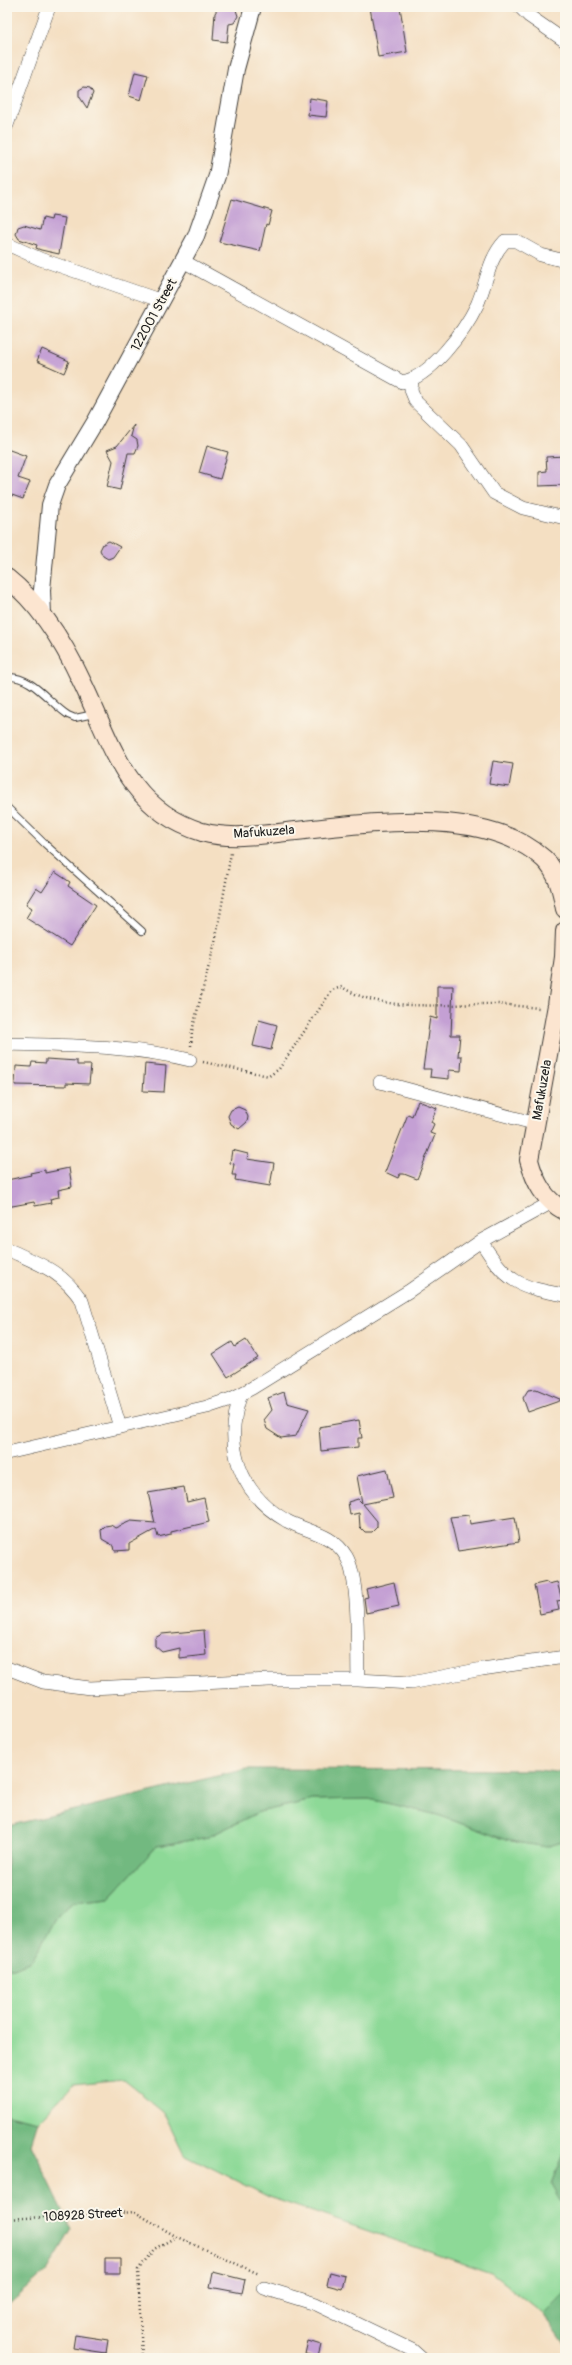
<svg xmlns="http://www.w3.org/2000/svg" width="572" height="2365" font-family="Pangolin,sans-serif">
<rect width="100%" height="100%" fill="#fbf7ec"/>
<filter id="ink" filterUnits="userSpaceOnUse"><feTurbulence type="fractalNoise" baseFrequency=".025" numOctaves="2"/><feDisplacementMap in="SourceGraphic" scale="8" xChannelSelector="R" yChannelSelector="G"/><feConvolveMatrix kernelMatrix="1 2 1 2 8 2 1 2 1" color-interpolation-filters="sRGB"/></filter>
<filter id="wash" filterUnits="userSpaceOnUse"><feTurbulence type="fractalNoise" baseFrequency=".012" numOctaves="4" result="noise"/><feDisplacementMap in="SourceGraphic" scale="16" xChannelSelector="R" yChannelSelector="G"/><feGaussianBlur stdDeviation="0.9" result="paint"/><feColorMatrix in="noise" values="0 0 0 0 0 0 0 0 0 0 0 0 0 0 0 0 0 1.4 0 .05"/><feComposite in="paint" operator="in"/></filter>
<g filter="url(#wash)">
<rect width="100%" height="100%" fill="#f4dfc2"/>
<path fill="#8dd997" stroke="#547a5a" d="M369,1799L438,1815L506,1840L546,1847L565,1841V2149L551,2185L560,2200L565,2203V2292L543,2314L491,2273L269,2197L184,2154L163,2111L124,2080L73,2085L38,2122L7,2115V1968H14L31,1961L59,1914L73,1902L109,1898L157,1846L208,1837L259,1812L313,1800Z"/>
<path fill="#72b980" stroke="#476a4e" d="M247,1769L538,1770L565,1773V1841L546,1847L506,1840L438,1815L369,1799L313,1800L259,1812L208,1837L157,1846L109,1898L73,1902L59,1914L31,1961L14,1968H7V1826Z
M7,2115L38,2122L31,2144L72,2229L47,2271L7,2306Z
M565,2149V2203L560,2201L551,2185Z
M565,2292V2345L543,2314Z"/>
<g id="blocks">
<path fill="#c4a0d4" d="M219,7H235L238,16L234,23L229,24L227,42L213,40L215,13Z
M370,7H400L407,52L378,57Z
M135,72L148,75L141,100L129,96Z
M84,87L90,88L93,93L87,108L79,96V90Z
M310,98L328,101L326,117L308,115Z
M232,199L272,211L268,225L266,224L260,251L219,242Z
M52,216L65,218L59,254L41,250L36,248L37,245L19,239L16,234L18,227L24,225L40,230L43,218L51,220Z
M42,349L69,361L64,373L37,361Z
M134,425L131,436L137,440L138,446L135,453H128L120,490L107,487L113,461L107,450L117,446Z
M207,446L228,452L220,479L199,473Z
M7,449L26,456L18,478L30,482L23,499L12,495L8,504Z
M565,456V485L539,486V472L547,471L546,457Z
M109,541L120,547L113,557L108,559L103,556L100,550L103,544Z
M493,761L513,764L509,787L489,784Z
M55,872L70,882L68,886L96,905L70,946L26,918L32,908L26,904L36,888L42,892Z
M437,986H453L451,1035H460L458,1056H462L461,1071L449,1070V1079L430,1077L431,1069H423L430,1017L437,1019Z
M259,1020L277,1025L271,1050L253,1046Z
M46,1059L77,1061V1065H91L89,1084L66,1083V1086L15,1085L16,1066L31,1067L32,1062L46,1063Z
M145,1064L166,1066L164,1092L143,1091Z
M418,1101L437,1108L431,1122L434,1124L430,1133L435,1135L417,1179L404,1174H400L398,1178L385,1172L408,1114L412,1116Z
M238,1107L245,1110L248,1117L247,1122L239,1129L231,1124L228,1116L231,1110Z
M232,1150L248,1154L247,1159L274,1163L270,1186L235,1180L236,1175H232L234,1164L230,1163Z
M69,1168L72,1187L58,1190L59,1197L50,1199L51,1203L35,1206L34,1202L7,1207V1180L31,1175L30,1173L45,1170V1173Z
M246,1340L258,1358L228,1377L213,1354L232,1342L235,1347Z
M536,1389L562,1400L528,1412L523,1398L528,1390Z
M284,1392L287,1403L309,1409L296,1436L281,1438L267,1429L264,1420L272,1410L268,1398Z
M359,1420L362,1438H358V1447L321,1451L319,1427Z
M387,1469L393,1498L363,1504L377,1521V1527L372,1532H365L360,1527L359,1513L350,1515L348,1502L358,1499L362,1503L357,1476Z
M184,1487L187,1502L204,1498L209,1522L171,1531V1534L158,1537L156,1529L129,1544V1550L115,1551L114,1546L102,1539L101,1530L105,1526L111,1525L115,1528L131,1521L155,1523L148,1493Z
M469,1515L470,1524L515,1517L519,1542L458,1551L450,1517Z
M394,1582L399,1606L366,1613L364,1598L368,1597L366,1589Z
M547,1582L548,1584L557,1582L562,1600L557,1601L559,1610L540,1614L534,1585Z
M204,1630L206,1655L179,1658V1648L162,1652L155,1646V1638L162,1634Z
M105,2259H121V2273H105Z
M213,2272L245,2280L242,2293L210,2287Z
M330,2272L345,2276L342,2289L327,2285Z
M75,2335L108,2340L106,2353L73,2348Z
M308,2341L321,2345L318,2357L305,2354Z"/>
</g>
</g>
<g filter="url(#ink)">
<use href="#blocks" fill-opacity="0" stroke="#3c3935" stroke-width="1"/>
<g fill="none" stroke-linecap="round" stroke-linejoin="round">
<defs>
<path id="service" d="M7,677C32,675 49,703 68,715L75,718L94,714
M7,807L45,844L142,931"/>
<path id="minor" d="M520,7L529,16L565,41
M7,125L49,7
M7,244L40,259L162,301
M183,261L402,382C430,378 465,330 477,305C487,283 488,259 505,241H516L541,255L565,261
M412,380L411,390L416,402L461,445L494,493L523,508L565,518
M7,1044C67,1046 131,1045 190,1060
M380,1082L537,1124
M481,1241C506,1282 518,1287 565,1295
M7,1249C39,1264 61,1270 82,1301L120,1427
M241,1394C223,1445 239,1494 287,1521C308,1532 333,1534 346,1556C360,1578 357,1651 358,1680
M7,1453L207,1407L231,1399L252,1388L409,1291L481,1241L552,1202
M7,1668L43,1682L90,1688L269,1680H358L411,1683L482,1669L565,1657
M264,2288L316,2304L412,2350L421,2358"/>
<path id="tertiary" d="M43,615L42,590L50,505L57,485L95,422L196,236L217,176L236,69L253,7"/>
<path id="secondary" d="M7,578C41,605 64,643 82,682C112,744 127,809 202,832C234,841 272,833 305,830C376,822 487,807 544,859C558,872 562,892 565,909
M565,931L564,957L557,1005L529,1160C535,1182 544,1200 565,1211"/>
</defs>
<use href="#service" stroke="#3c3935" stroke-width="8"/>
<use href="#minor" stroke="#3c3935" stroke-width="14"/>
<use href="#tertiary" stroke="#3c3935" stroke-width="18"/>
<use href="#secondary" stroke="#3c3935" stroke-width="20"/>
<path stroke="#3c3935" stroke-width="2.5" stroke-dasharray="1 3" stroke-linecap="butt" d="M191,1046L192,1031L216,938L231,853
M203,1062L269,1076L279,1069L332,990L342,987C384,1014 449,1003 497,1004C511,1005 526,1007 540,1008
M7,2219L135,2212L177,2237L259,2274
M142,2358L138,2270L154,2249L176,2237"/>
<use href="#service" stroke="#fff" stroke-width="6"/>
<use href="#minor" stroke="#fff" stroke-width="13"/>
<use href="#tertiary" stroke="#fff" stroke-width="16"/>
<use href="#secondary" stroke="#fce5d0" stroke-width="18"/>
</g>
</g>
<g text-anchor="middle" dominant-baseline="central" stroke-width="4" stroke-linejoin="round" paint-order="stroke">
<g font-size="13" fill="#1c1c1c" stroke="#fbf7ec">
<text transform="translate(154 315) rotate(-61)">122001 Street</text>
<text transform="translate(264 832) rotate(-4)">Mafukuzela</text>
<text transform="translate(542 1090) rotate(-80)">Mafukuzela</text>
<text transform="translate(83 2215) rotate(-3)">108928 Street</text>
</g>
</g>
<rect width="572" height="2365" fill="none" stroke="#fbf7ec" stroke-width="24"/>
</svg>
